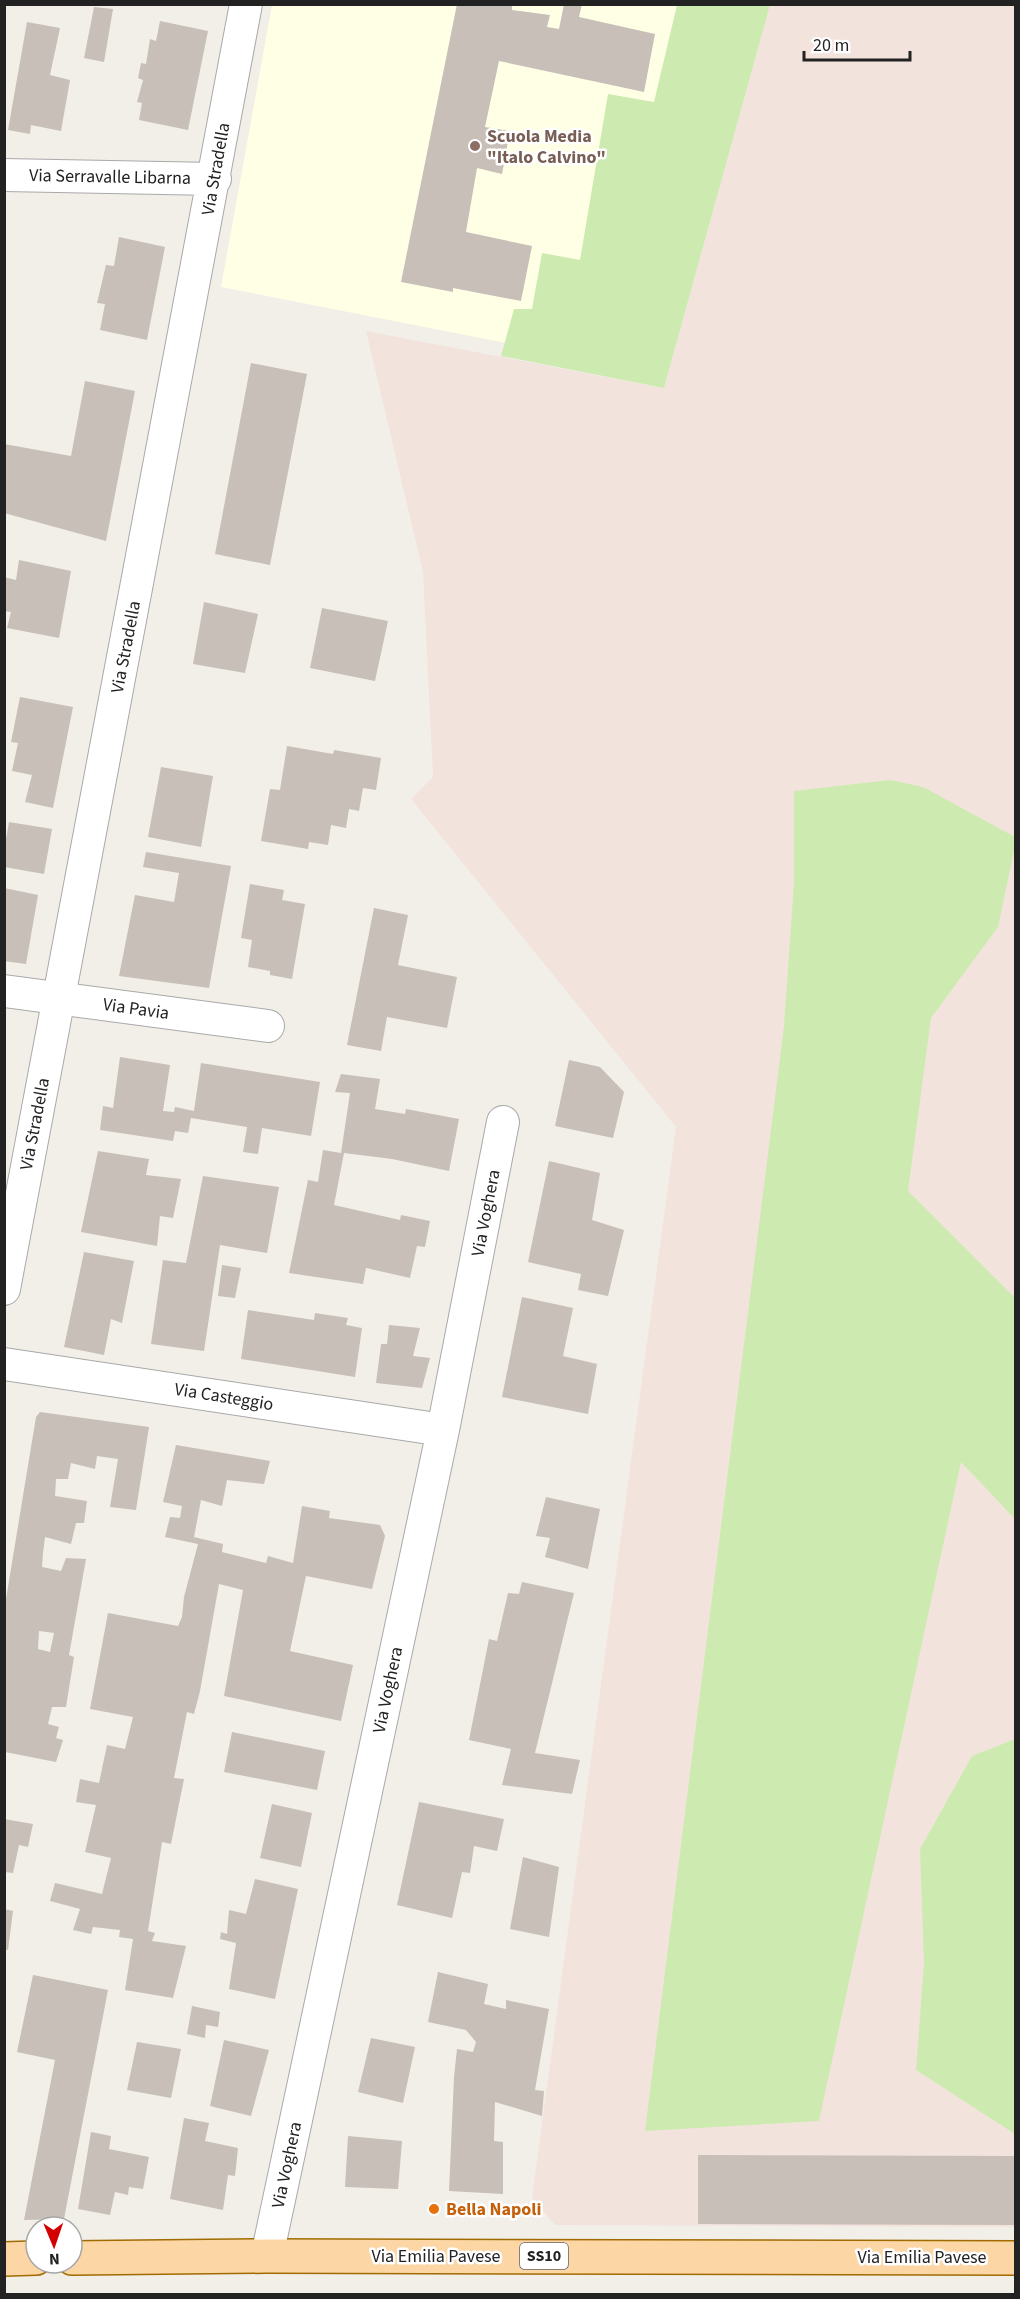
<svg xmlns="http://www.w3.org/2000/svg" width="1020" height="2299" font-family="'Source Sans 3',sans-serif">
<rect width="100%" height="100%" fill="#f2efe9"/>
<path fill="#ffffe5" d="M272,5H734L654,372L221,287Z"/>
<path fill="#f3e3dd" d="M770,5H1015V2227L555,2225L532,2198L676,1127L411,799L433,777L423,572L366,331L664,388Z"/>
<path fill="#cdebb0" d="M677,5H770L664,388L501,356L514,309H532L542,253L580,260L608,94L654,102Z
M890,780L923,787L1015,837V846L998,927L931,1018L908,1191L1015,1298V1519L961,1462L819,2121L645,2131L784,1026L794,883V791Z
M1015,1739H1016L1015,2134L916,2070L924,1963L920,1849L972,1756Z"/>
<path fill="#c7bfb8" fill-rule="evenodd" d="M457,4H512V10L550,15L547,27L559,29L564,4H582L579,17L655,34L644,92L499,61L485,127L510,131L502,174L477,168L466,232L532,246L521,301L453,288V292L401,282Z
M94,7L113,9L104,62L84,58Z
M160,21L208,31L188,130L139,120L142,103L137,102L143,80L138,78L141,63L146,64L150,39L156,41Z
M27,22L60,28L50,75L70,80L61,131L31,125L30,134L8,130Z
M119,237L165,247L147,340L100,330L105,304L97,303L106,265L114,266Z
M251,363L307,374L270,565L215,554Z
M85,381L135,391L106,541L4,513V444L71,456Z
M19,560L71,571L59,638L7,628L11,612L4,611V577L16,580Z
M204,602L258,614L245,673L193,664Z
M322,608L388,621L375,681L310,668Z
M20,697L73,707L53,808L25,802L32,775L12,771L18,743L11,742Z
M287,746L333,754L334,750L381,758L376,790L363,788L359,811L349,809L346,828L331,825L328,845L309,842L308,849L261,841L270,789L280,790Z
M161,767L213,776L201,847L148,837Z
M9,822L52,829L44,874L4,867V851Z
M146,852L231,866L209,988L119,976L135,895L174,902L179,873L143,867Z
M250,884L284,890L282,900L305,904L292,979L270,975V971L248,967L252,940L241,938Z
M4,888L38,895L26,964L4,961Z
M374,908L408,915L398,965L457,977L447,1028L387,1017L381,1051L347,1045Z
M120,1057L170,1065L163,1111L174,1112L175,1107L194,1111L201,1063L320,1082L311,1136L262,1128L258,1154L243,1152L247,1127L191,1118L188,1133L175,1131L173,1141L100,1130L103,1106L113,1108Z
M569,1060L600,1067L624,1092L613,1138L555,1126Z
M341,1074L380,1079L375,1109L405,1114L406,1109L459,1119L449,1171L392,1159L344,1153L334,1205L400,1220L401,1215L430,1221L425,1247L417,1246L410,1278L366,1268L363,1284L289,1273L308,1180L318,1182L323,1150L341,1153L350,1093L335,1092Z
M98,1151L149,1159L146,1175L181,1179L173,1218L160,1216L157,1246L81,1232Z
M549,1161L600,1173L592,1220L624,1230L608,1296L578,1290L581,1274L528,1262Z
M203,1176L279,1187L267,1253L220,1245L204,1351L151,1344L163,1260L186,1263Z
M84,1252L134,1261L122,1323L111,1319L104,1355L64,1347Z
M222,1265L241,1268L235,1298L218,1296Z
M522,1297L573,1308L563,1356L597,1364L588,1414L502,1397Z
M248,1310L314,1320L315,1313L348,1318L346,1325L362,1328L355,1377L241,1359Z
M389,1325L420,1328L413,1356L430,1358L422,1388L376,1383L381,1344H387Z
M40,1412L149,1427L136,1510L110,1507L118,1459L97,1456L95,1469L71,1463L68,1479H56L55,1496L87,1501L84,1523H76L71,1544L45,1537L43,1553L42,1567L61,1571L66,1558L86,1559L69,1655L74,1657L66,1707H52L48,1724L59,1727L56,1738L63,1740L56,1762L5,1752V1605L36,1417ZM39,1631L54,1633L50,1652L38,1649Z
M176,1445L270,1461L264,1484L227,1480L222,1506L201,1500L194,1537L223,1544L222,1552L266,1563L268,1556L293,1563L302,1506L330,1511L329,1518L380,1525L385,1536L372,1589L306,1576L290,1651L353,1665L341,1721L224,1696L243,1590L219,1584L200,1691L194,1714L187,1712L174,1778L184,1779L171,1844L162,1842L148,1931L155,1933L152,1941L186,1946L173,1998L125,1990L133,1939L119,1937L120,1930L93,1927L91,1934L73,1930L80,1909L50,1901L55,1883L102,1894L111,1858L85,1852L96,1805L76,1802L80,1779L99,1783L107,1745L125,1749L133,1717L90,1709L108,1613L178,1626L182,1617L184,1597L198,1544L165,1537L170,1517L180,1518L182,1506L163,1502Z
M546,1497L600,1509L588,1569L545,1557L550,1538L536,1536Z
M522,1582L574,1593L535,1753L580,1760L572,1794L502,1785L511,1749L469,1740L489,1639L497,1641L508,1593L519,1594Z
M232,1732L325,1751L317,1790L224,1772Z
M419,1802L504,1819L497,1851L474,1846L470,1873L462,1872L452,1918L397,1905Z
M272,1804L312,1813L301,1867L260,1858Z
M4,1819L33,1824L28,1847L19,1845L13,1873L4,1872Z
M523,1857L559,1867L549,1937L510,1929Z
M255,1879L298,1889L275,1999L229,1989L236,1943L220,1939L221,1932L227,1934L229,1910L246,1914Z
M4,1909L13,1911L8,1950L4,1949Z
M438,1972L488,1984L484,2004L506,2009V2000L549,2009L535,2090L544,2091L542,2116L495,2102L494,2141L503,2142V2194L449,2191L454,2077L457,2049L473,2052L476,2042L466,2030L428,2022Z
M33,1975L108,1990L64,2219L24,2220L55,2060L17,2052Z
M192,2006L220,2012L218,2027L206,2025L205,2038L187,2034Z
M371,2038L415,2047L403,2103L358,2092Z
M224,2040L269,2050L251,2116L210,2106Z
M137,2042L181,2049L171,2098L127,2090Z
M184,2118L209,2123L205,2141L238,2148L235,2176L228,2175L223,2210L170,2199Z
M91,2132L111,2136L109,2149L149,2157L143,2189L129,2187L128,2195L115,2192L110,2215L78,2209Z
M348,2136L402,2141L398,2189L345,2187Z
M698,2155L1016,2156V2225L698,2224Z"/>
<g fill="none" stroke-linecap="round" stroke-linejoin="round">
<defs>
<path id="street" d="M4,175L215,179
M4,991L268,1026
M4,1289L246,4
M4,1364L443,1430
M267,2256L443,1430L503,1122"/>
<path id="primary" d="M72,2258L267,2256L1016,2258
M4,2259L36,2258"/>
</defs>
<use href="#street" stroke="#a9a9a9" stroke-width="34"/>
<use href="#primary" stroke="#a06b00" stroke-width="36"/>
<use href="#street" stroke="#fff" stroke-width="32"/>
<use href="#primary" stroke="#fcd6a4" stroke-width="33"/>
</g>
<circle fill="#8d6e63" stroke="#fff" stroke-width="2" cx="475" cy="146" r="6"/>
<circle fill="#e8710a" stroke="#fff" stroke-width="2" cx="434" cy="2209" r="6"/>
<g text-anchor="middle" dominant-baseline="central" stroke-width="5" stroke-linejoin="round" paint-order="stroke">
<rect fill="#fff" stroke="#646464" stroke-width="1.5" x="520" y="2243" width="48" height="26" rx="4.5"/>
<g font-size="16" font-weight="bold" fill="#222">
<text x="544" y="2256">SS10</text>
</g>
<g font-size="18" font-weight="bold" fill="#785e54" stroke="#fff" text-anchor="start">
<text x="487" y="136">Scuola Media<tspan x="487" dy="21">"Italo Calvino"</tspan></text>
</g>
<g font-size="18" fill="#222" stroke="#fff">
<text transform="translate(216 169) rotate(-80)">Via Stradella</text>
<text transform="translate(110 177) rotate(1)">Via Serravalle Libarna</text>
<text transform="translate(126 647) rotate(-79)">Via Stradella</text>
<text transform="translate(136 1009) rotate(8)">Via Pavia</text>
<text transform="translate(35 1124) rotate(-79)">Via Stradella</text>
<text transform="translate(486 1213) rotate(-79)">Via Voghera</text>
<text transform="translate(224 1397) rotate(9)">Via Casteggio</text>
<text transform="translate(388 1690) rotate(-78)">Via Voghera</text>
<text transform="translate(287 2165) rotate(-78)">Via Voghera</text>
<text x="436" y="2256">Via Emilia Pavese</text>
<text x="922" y="2257">Via Emilia Pavese</text>
</g>
<g font-size="18" font-weight="bold" fill="#c56008" stroke="#fff" text-anchor="start">
<text x="446" y="2209">Bella Napoli</text>
</g>
</g>
<rect width="1020" height="2299" fill="none" stroke="#222222" stroke-width="12"/>
<g transform="translate(54 2245) rotate(178)"><circle r="28" fill="#ffffff" stroke="#a7a7a7" stroke-width="1.5"/>
<path d="M0-4.5L10 22L0 15L-10 22Z" fill="#d40000"/>
<text y="-9" font-size="16" font-weight="bold" text-anchor="middle" fill="#222222">N</text>
</g>
<path d="M804 51v9h106v-9" fill="none" stroke="#222222" stroke-width="3"/>
<text x="813" y="51" font-size="18" fill="#222222" stroke="#ffffff" stroke-width="4.5" paint-order="stroke">20 m</text>
</svg>
